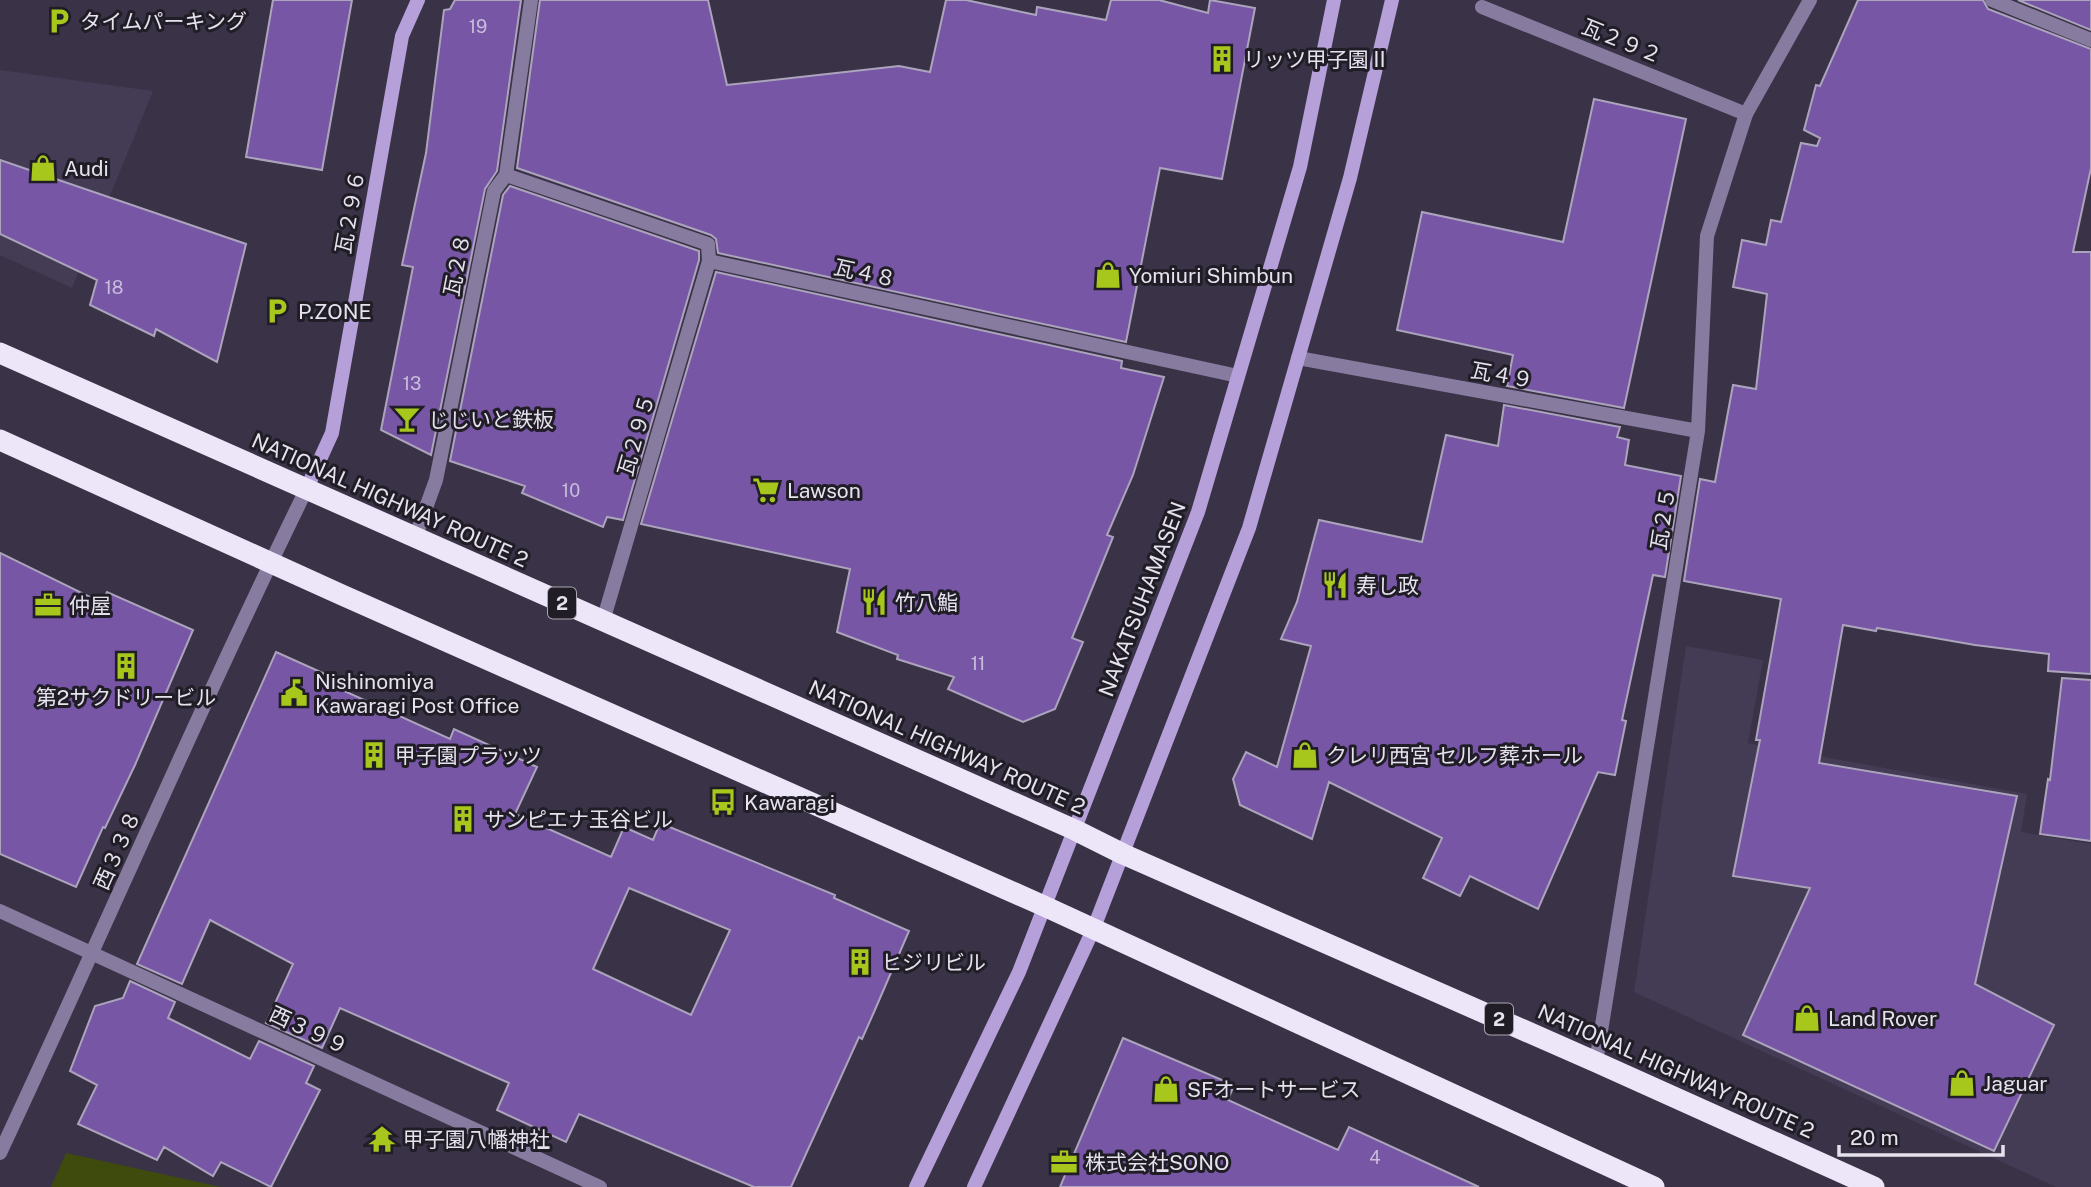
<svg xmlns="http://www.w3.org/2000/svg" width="2091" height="1187" font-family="'Public Sans','Noto Sans JP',sans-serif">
<rect width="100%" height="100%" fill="#3a3347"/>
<path fill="#443b55" d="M0,70L153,91L72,288L0,255Z
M1686,646L1763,660L1748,743L2027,794L2021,832L2091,844V1187H2056L1634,992Z"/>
<path fill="#3f4b0d" d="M66,1153L221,1187H51Z"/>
<path fill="#7656a5" stroke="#aca4bc" stroke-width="2" fill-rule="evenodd" d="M273,0H352L322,170L246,157Z
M455,0H521L497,171L485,189L431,455L381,430L413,267L402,265L426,153L444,10L450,9Z
M540,0H708L727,85L899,66L930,72L946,0H966L1036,15L1037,7L1106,20L1111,0H1159L1208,13L1210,0L1255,8L1222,179L1160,168L1126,342L718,253L716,239L711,235L517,168Z
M1858,0H1983L1988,9L2091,49V168L2073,252H2091V674L2048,671L2049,654L1975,645L1877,628L1876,631L1843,625L1819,763L2017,796L1975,984L2054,1025L1994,1151L1743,1035L1810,888L1733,876L1760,740H1756L1781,599L1684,581L1700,479L1715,482L1733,385L1756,389L1767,294L1733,287L1742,240L1766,245L1771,220L1781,222L1801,143L1817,146L1820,138L1804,130L1816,85L1820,86Z
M2018,0H2091V30Z
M1594,99L1686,119L1624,408L1507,386L1513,355L1397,330L1422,212L1563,242Z
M0,160L246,244L217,362L156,329L154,336L90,305L97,280L0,234Z
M510,186L699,251V260L623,520L607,517L603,527L522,493L525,486L450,461L503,195Z
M716,272L1122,361L1121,368L1164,377L1133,475L1107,535L1113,537L1072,638L1083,642L1055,709L1023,722L948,689L954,677L897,659L898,655L837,632L850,569L641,524Z
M1504,405L1620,427L1617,437L1629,440L1625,465L1681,476L1665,577L1653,575L1622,720L1626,721L1615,775L1598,772L1538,909L1470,876L1460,896L1423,878L1442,838L1329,782L1312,839L1240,805L1233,779L1246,752L1277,767L1311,646L1281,639L1297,602L1319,520L1422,542L1446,435L1498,446Z
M0,553L102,603L107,592L193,630L135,765L105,828L103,827L76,887L0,854Z
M276,652L334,678L331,685L450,739L454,729L537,767L515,814L611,857L624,827L653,840L660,823L835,895L834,898L909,931L874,1012L862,1039L859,1037L791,1187H754L579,1114L566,1142L497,1110L509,1083L340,1008L322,1048L266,1023L293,964L210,920L182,984L137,964ZM629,888L730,930L691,1015L593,969Z
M2062,678L2091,680V841L2040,834L2048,779L2050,780Z
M130,981L175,1002L168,1018L250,1059L259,1041L314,1066L306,1083L320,1090L271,1187L221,1162L213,1176L164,1147L157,1160L78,1124L97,1085L70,1071L95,1006L123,998Z
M1123,1038L1234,1085L1228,1100L1338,1150L1349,1127L1479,1187H1060Z"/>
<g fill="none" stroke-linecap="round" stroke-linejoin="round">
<path stroke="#877b9f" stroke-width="14" d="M1482,7L1746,114
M506,175L708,244L709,261
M415,538L436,480L494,191L506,175L531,0"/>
<path stroke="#877b9f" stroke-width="14" d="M1992,0L2091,40
M1298,358L1698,431
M603,621L709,261L1238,376
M0,911L600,1187
M1596,1062L1698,431L1707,236L1746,114L1810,0
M0,1153C103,933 199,709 306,490"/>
<path stroke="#b5a0da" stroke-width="14" d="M306,490L332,433L402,36L418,0
M916,1187L1019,972L1198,512L1300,167L1334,0
M974,1187L1093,930L1249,528L1350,178L1392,0"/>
<path stroke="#ece6f8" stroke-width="21" d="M0,353L1075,830L1123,854L1596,1062L1874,1187
M0,440L342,595L1044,906L1654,1187"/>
</g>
<defs>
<symbol id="parking-bare" viewBox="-9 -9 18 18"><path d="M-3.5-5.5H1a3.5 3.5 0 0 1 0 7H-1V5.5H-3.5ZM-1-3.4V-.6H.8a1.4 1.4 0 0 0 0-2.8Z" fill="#a8c71c" stroke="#201d26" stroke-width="2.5" paint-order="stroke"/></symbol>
<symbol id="building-bare" viewBox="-9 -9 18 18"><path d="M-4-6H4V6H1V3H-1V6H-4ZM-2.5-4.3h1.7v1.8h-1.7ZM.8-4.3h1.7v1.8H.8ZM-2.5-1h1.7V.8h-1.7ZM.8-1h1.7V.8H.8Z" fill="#a8c71c" stroke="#201d26" stroke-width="2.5" paint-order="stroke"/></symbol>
<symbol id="shop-bare" viewBox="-9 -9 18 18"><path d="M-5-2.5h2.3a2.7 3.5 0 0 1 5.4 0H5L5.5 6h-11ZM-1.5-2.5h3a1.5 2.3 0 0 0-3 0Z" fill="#a8c71c" stroke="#201d26" stroke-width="2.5" paint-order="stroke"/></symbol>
<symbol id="bar-bare" viewBox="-9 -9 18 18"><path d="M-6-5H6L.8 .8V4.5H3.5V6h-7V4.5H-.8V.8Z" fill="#a8c71c" stroke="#201d26" stroke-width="2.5" paint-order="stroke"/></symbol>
<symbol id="supermarket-bare" viewBox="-9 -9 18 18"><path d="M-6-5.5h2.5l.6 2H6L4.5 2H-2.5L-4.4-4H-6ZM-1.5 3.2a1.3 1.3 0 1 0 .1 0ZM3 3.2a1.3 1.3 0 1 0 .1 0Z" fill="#a8c71c" stroke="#201d26" stroke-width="2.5" paint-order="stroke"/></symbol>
<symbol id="restaurant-bare" viewBox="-9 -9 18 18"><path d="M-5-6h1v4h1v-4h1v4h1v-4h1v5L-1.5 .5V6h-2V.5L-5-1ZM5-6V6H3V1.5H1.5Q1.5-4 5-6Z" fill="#a8c71c" stroke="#201d26" stroke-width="2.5" paint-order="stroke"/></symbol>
<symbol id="office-bare" viewBox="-9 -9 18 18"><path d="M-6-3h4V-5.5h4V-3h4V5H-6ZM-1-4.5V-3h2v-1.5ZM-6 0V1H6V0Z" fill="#a8c71c" stroke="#201d26" stroke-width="2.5" paint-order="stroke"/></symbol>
<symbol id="civic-bare" viewBox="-9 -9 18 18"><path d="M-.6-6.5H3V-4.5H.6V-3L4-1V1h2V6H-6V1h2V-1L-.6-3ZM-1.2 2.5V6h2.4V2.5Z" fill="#a8c71c" stroke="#201d26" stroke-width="2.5" paint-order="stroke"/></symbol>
<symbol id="bus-bare" viewBox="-9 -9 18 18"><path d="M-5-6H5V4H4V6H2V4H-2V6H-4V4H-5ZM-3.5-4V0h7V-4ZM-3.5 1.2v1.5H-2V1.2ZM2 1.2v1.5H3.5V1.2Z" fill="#a8c71c" stroke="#201d26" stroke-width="2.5" paint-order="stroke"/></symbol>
<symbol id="temple-bare" viewBox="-9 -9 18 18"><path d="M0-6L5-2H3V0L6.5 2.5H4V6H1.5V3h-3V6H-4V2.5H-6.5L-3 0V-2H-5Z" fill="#a8c71c" stroke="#201d26" stroke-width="2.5" paint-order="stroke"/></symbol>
</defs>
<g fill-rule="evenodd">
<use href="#parking-bare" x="40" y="2" width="38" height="38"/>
<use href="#building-bare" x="1203" y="40" width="38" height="38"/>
<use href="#shop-bare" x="24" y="149" width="38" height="38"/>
<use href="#shop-bare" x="1089" y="256" width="38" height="38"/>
<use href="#parking-bare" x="258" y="292" width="38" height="38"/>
<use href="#bar-bare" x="388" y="400" width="38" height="38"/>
<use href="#supermarket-bare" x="747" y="471" width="38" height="38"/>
<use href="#restaurant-bare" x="1316" y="566" width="38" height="38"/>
<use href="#restaurant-bare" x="855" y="583" width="38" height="38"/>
<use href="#office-bare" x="29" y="586" width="38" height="38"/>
<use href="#building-bare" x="107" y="647" width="38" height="38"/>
<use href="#civic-bare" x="275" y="674" width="38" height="38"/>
<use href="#building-bare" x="355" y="736" width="38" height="38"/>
<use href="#shop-bare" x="1286" y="736" width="38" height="38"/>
<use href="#bus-bare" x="704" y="783" width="38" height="38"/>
<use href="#building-bare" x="444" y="800" width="38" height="38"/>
<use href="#building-bare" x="841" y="943" width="38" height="38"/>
<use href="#shop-bare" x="1788" y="999" width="38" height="38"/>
<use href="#shop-bare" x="1943" y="1064" width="38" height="38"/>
<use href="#shop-bare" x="1147" y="1070" width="38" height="38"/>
<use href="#temple-bare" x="363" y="1120" width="38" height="38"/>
<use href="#office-bare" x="1045" y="1143" width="38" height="38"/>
</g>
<g text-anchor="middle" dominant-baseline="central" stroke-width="6" stroke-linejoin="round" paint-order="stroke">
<g font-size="18" fill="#c9bedb">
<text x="478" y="26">19</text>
<text x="114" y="287">18</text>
<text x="412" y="383">13</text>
<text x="571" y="490">10</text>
<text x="978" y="663">11</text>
<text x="1375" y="1157">4</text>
</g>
<g fill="#201d26" stroke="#aaa6b1" stroke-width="2">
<rect x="548" y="587.5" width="28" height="31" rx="5"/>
<rect x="1485" y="1003.5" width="28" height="31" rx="5"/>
</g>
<g font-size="19" font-weight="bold" fill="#e5e1ed">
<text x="562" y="603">2</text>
<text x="1499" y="1019">2</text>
</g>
<g font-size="21" fill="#e5e1ed" stroke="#201d26" text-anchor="start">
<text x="80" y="21">タイムパーキング</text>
<text x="1243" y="59">リッツ甲子園Ⅱ</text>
<text x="64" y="168">Audi</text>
<text x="1129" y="275">Yomiuri Shimbun</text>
<text x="298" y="311">P.ZONE</text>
<text x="428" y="419">じじいと鉄板</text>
<text x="787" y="490">Lawson</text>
<text x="1356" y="585">寿し政</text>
<text x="895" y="602">竹八鮨</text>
<text x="69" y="605">仲屋</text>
<text x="315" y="681">Nishinomiya<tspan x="315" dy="24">Kawaragi Post Office</tspan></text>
<text x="126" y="697" text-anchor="middle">第2サクドリービル</text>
<text x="395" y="755">甲子園プラッツ</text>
<text x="1326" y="755">クレリ西宮 セルフ葬ホール</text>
<text x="744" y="802">Kawaragi</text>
<text x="484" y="819">サンピエナ玉谷ビル</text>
<text x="881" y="962">ヒジリビル</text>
<text x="1828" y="1018">Land Rover</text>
<text x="1983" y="1083">Jaguar</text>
<text x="1187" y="1089">SFオートサービス</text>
<text x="403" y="1139">甲子園八幡神社</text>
<text x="1085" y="1162">株式会社SONO</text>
</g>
<g font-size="21" fill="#e5e1ed" stroke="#201d26">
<text transform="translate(1622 41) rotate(22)">瓦２９２</text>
<text transform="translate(350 212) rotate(-80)">瓦２９６</text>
<text transform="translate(457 265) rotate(-79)">瓦２８</text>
<text transform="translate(865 273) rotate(12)">瓦４８</text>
<text transform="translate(1502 375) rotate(10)">瓦４９</text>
<text transform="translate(636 435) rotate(-74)">瓦２９５</text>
<text transform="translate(390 500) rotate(24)">NATIONAL HIGHWAY ROUTE 2</text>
<text transform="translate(1663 519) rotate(-81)">瓦２５</text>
<text transform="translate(1142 599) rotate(-69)">NAKATSUHAMASEN</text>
<text transform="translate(947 747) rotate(24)">NATIONAL HIGHWAY ROUTE 2</text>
<text transform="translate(117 850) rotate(-66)">西３３８</text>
<text transform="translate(309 1030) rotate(25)">西３９９</text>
<text transform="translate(1676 1071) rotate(24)">NATIONAL HIGHWAY ROUTE 2</text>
</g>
</g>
<path d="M1839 1145v10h164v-10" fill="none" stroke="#e5e1ed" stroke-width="3.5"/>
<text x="1850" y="1145" font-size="21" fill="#e5e1ed" stroke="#201d26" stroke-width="5" paint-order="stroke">20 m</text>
</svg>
